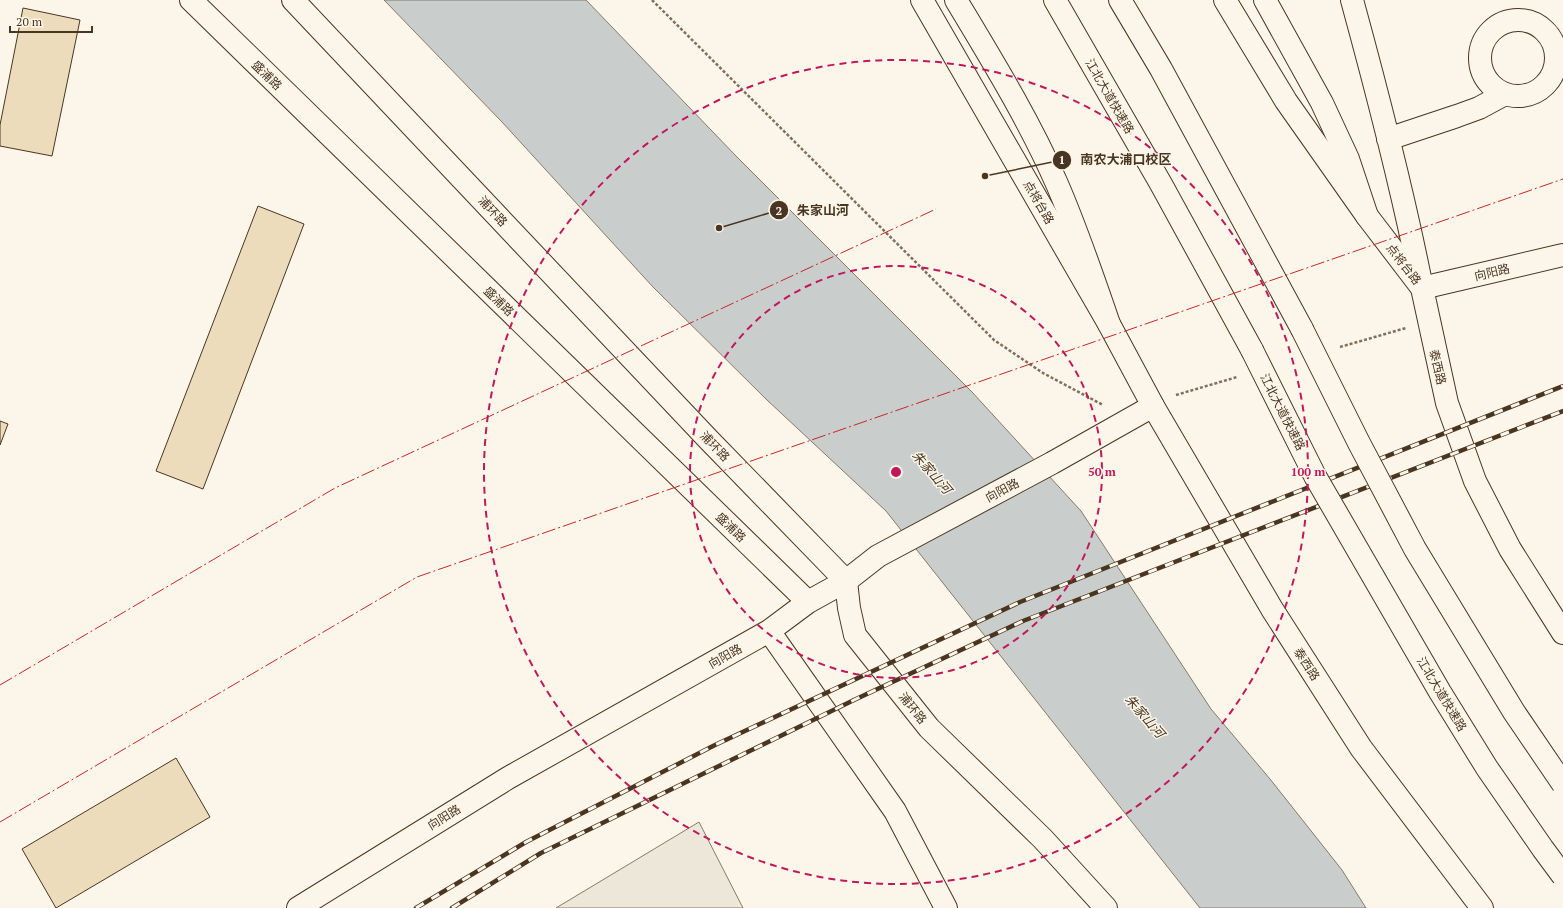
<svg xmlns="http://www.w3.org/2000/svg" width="1563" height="908" font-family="'PT Serif','Noto Sans SC',serif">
<rect width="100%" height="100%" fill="#fbf6e9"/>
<path fill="#ede7d9" stroke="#887966" d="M699,822L743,908H556Z"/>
<path fill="#c9cecd" stroke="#887966" d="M384,0H586L737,157L972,392L1081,511L1211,709L1270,779L1342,870L1366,908H1200L886,511L767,400L653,287L502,122Z"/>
<path fill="#ecdcbc" stroke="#4a3520" d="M23,8L80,20L52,156L0,146V125Z
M258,206L304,224L203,489L156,471Z
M0,421L8,424L0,445Z
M176,758L210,817L56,908L22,849Z"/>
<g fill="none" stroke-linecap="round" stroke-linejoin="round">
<defs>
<path id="minor" d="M191,0L808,602
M293,0L708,439L846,581L849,608L855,635L929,728L1043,839L1106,908
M1352,0C1378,95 1403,191 1422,288L1563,255
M1480 58a38 38 0 1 1 76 0a38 38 0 1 1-76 0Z
M1388,139L1457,116L1479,108L1505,94
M769,631L895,811L946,908
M298,908L508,778L769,631L808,602L846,581L878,556L1052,463L1153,406"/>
<path id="major" d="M922,0L1109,324L1153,406L1272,609L1361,748L1482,908
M1265,0L1322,103L1348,159L1367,216L1422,288L1447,403L1475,481L1510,549L1563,633"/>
<path id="highway" d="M956,0C992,60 1029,120 1057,184C1077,230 1093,277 1109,324
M1055,0L1161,184L1252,350
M1120,0L1161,69L1302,329
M1225,0L1286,101L1367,216"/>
</defs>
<use href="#minor" stroke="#4a3520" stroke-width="24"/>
<use href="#major" stroke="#4a3520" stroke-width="24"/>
<use href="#highway" stroke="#4a3520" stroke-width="24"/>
<path stroke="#7f6f5c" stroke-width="2.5" stroke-dasharray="3 2" stroke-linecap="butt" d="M652,0L994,340L1043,373L1103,405
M1340,347L1406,328
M1176,395L1237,377"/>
<use href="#minor" stroke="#fbf6e9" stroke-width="22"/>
<use href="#major" stroke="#fbf6e9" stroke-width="22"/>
<use href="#highway" stroke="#fbf6e9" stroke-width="22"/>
<defs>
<path id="rail" d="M416,908L526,842L715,745L1020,602L1563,386
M452,908L541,853L854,700L1023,621L1563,411"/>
</defs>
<use href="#rail" stroke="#4a3520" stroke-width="4.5"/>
<use href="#rail" stroke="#fbf6e9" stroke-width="3" stroke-dasharray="9" stroke-linecap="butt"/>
<defs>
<path id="highway-bridge" d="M1302,329L1359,443L1415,549L1514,712L1563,784
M1252,350L1315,476L1440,692L1487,768L1543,849L1563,876"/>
</defs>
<use href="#highway-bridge" stroke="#4a3520" stroke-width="24" stroke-linecap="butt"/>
<use href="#highway-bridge" stroke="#fbf6e9" stroke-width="22"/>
<path stroke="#c62828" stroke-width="1" stroke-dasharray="14 3 2 3" stroke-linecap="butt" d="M0,685L335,488L936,209
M0,822L417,577L1563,179"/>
</g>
<g fill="none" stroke="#c2185b" stroke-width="2" stroke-dasharray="7 5">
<circle cx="896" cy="472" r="206"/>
<circle cx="896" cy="472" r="412"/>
</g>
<g text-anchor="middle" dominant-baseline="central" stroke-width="3" stroke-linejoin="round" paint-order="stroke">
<g font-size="12" fill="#4a3520" stroke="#fbf6e9">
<text transform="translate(267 75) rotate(44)">盛浦路</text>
<text transform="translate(1110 96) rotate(60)">江北大道快速路</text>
<text transform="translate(1039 202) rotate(60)">点将台路</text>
<text transform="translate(493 211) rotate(47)">浦环路</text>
<text transform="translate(1404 264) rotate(52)">点将台路</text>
<text transform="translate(1492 272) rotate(-13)">向阳路</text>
<text transform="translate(499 301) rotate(44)">盛浦路</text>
<text transform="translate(1438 367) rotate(77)">泰西路</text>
<text transform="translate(1283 412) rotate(63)">江北大道快速路</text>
<text transform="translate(715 446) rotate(46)">浦环路</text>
<text transform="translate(1002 490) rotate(-28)">向阳路</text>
<text transform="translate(731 527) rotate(44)">盛浦路</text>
<text transform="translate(725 656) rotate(-29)">向阳路</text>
<text transform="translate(1307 664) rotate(57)">泰西路</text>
<text transform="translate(1442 694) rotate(59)">江北大道快速路</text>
<text transform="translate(913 708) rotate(51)">浦环路</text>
<text transform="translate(444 817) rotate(-32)">向阳路</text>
</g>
<g font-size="13" font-style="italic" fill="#4a3520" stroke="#fbf6e9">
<text transform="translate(932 472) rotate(49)">朱家山河</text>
<text transform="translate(1145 716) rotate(49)">朱家山河</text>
</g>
</g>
<circle cx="896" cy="472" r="6" fill="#c2185b" stroke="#fbf6e9" stroke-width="2"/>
<g font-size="12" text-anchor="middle" font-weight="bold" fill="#c2185b" stroke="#fbf6e9" stroke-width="3" stroke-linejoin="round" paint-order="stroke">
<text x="1102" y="476">50 m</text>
<text x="1308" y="476">100 m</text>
</g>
<path fill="none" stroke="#4a3520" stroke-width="1.5" d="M985 176L1062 160M719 228L779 210"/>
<g fill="#4a3520" stroke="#fbf6e9" stroke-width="1.5">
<circle cx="985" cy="176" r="4"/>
<circle cx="719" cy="228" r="4"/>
<circle cx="1062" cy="160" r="10"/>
<circle cx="779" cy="210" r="10"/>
</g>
<g font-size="12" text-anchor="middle" font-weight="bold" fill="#fff">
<text x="1062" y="164">1</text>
<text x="779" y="215">2</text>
</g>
<g font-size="13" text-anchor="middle" font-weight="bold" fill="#4a3520" stroke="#fbf6e9" stroke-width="3" stroke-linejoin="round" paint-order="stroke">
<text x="1126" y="164">南农大浦口校区</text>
<text x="823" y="215">朱家山河</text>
</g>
<path d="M10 26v6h82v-6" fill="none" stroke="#4a3520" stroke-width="2"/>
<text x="16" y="26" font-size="12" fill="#4a3520" stroke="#fbf6e9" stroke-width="3" paint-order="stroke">20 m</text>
</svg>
